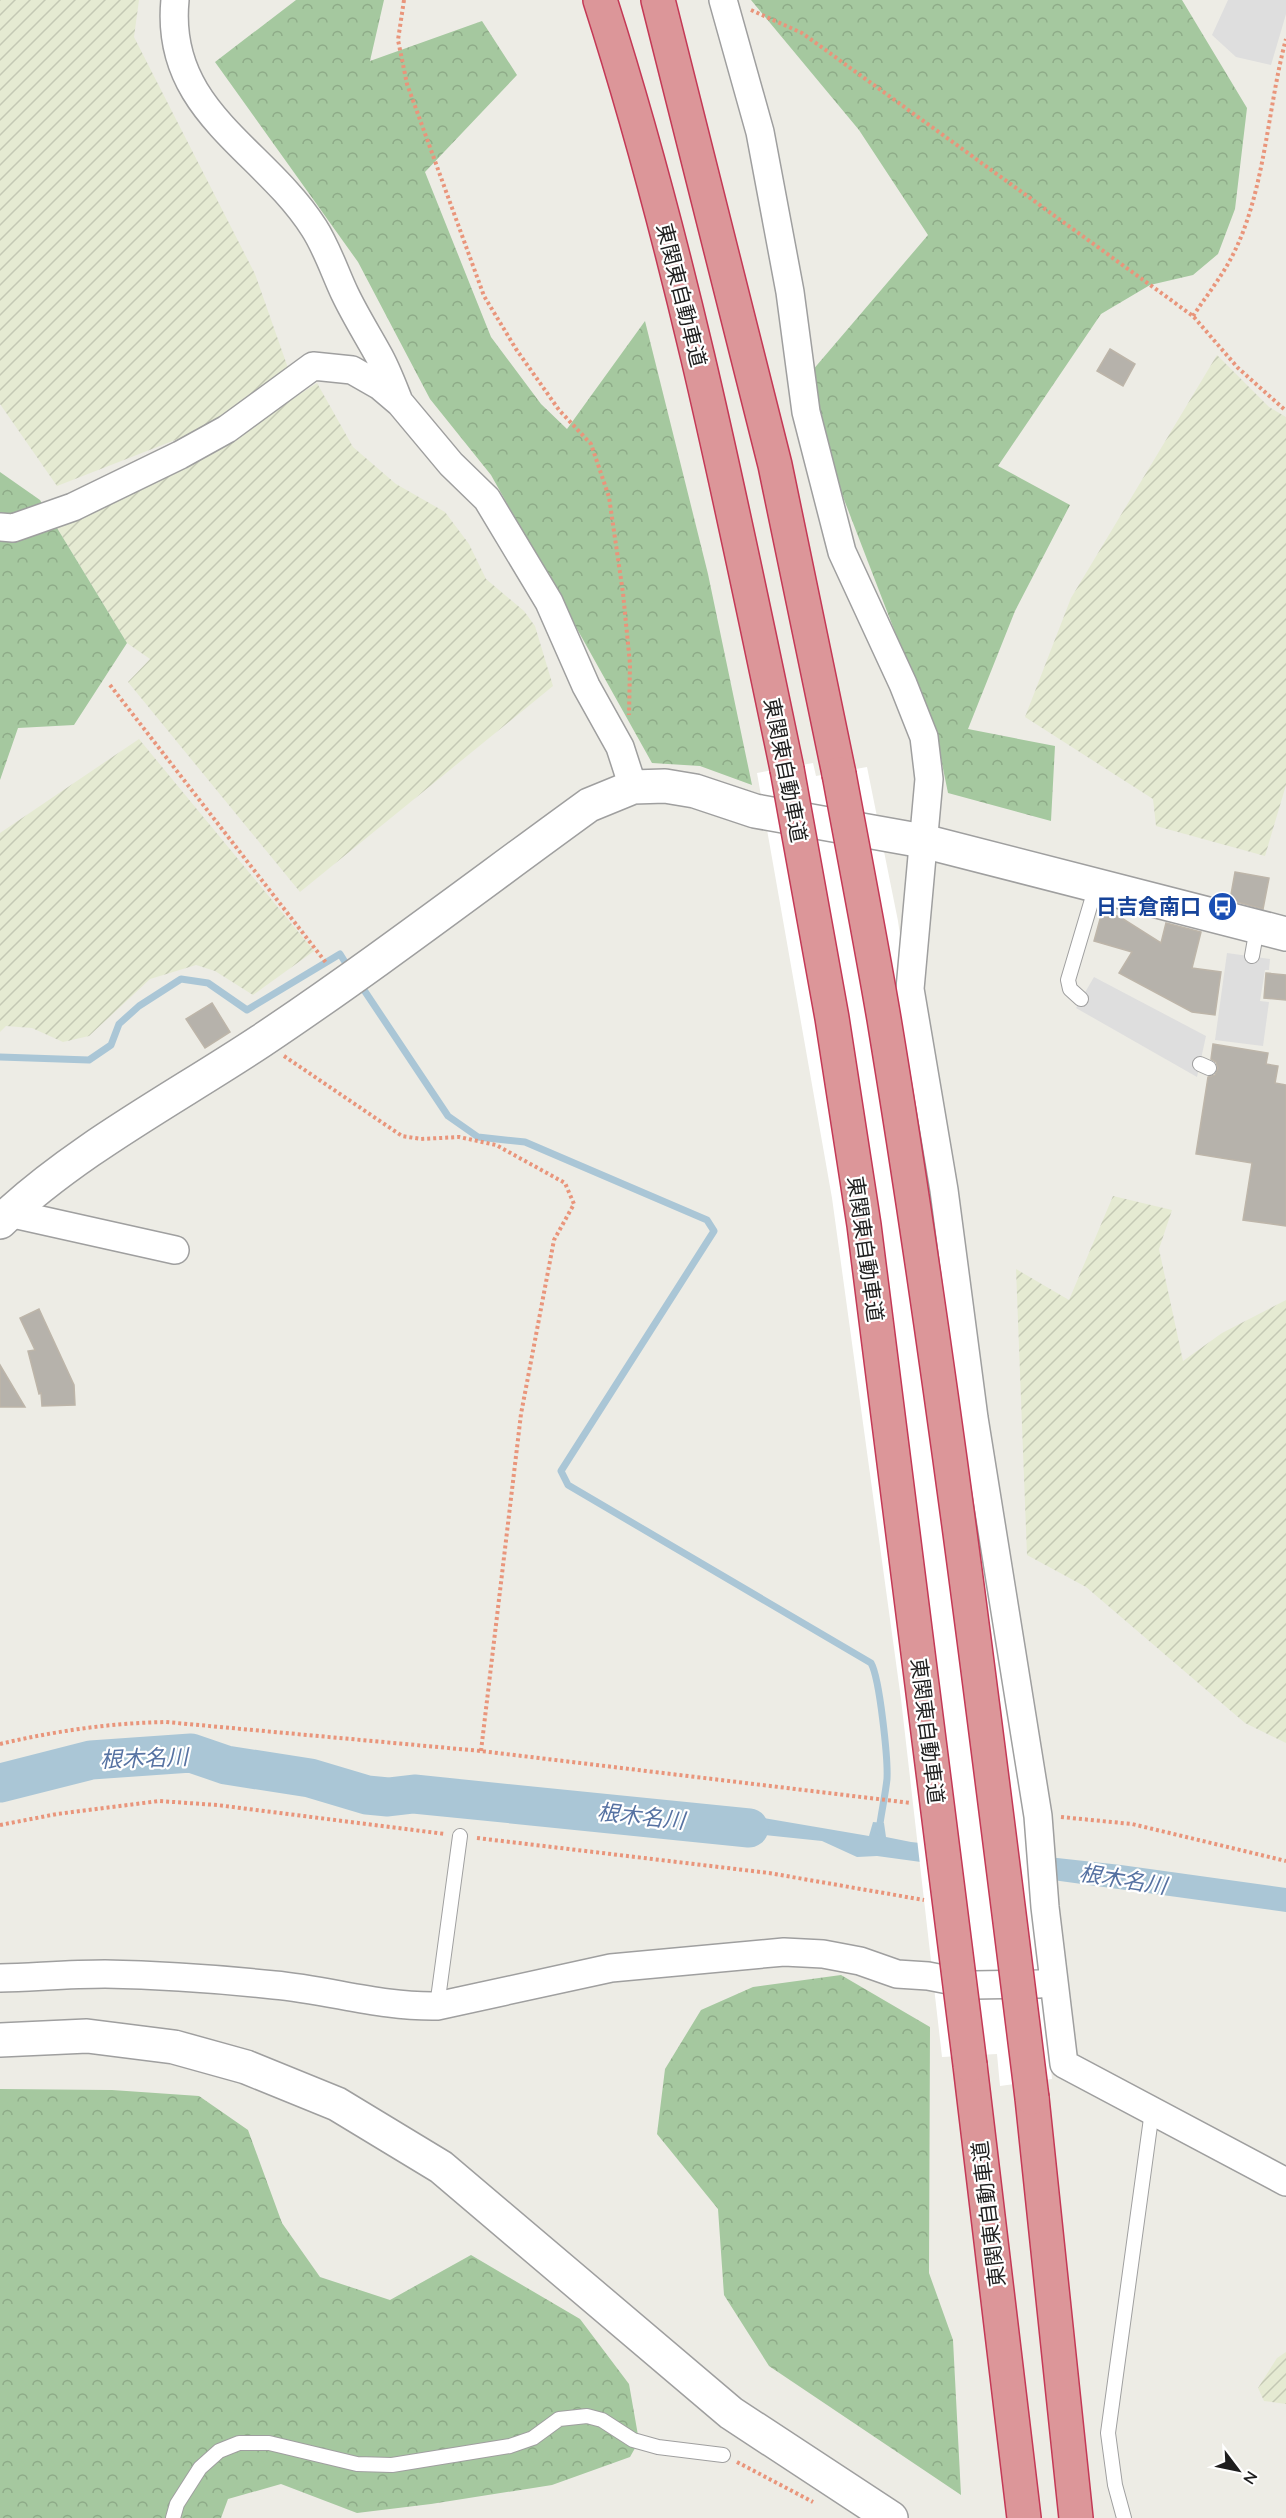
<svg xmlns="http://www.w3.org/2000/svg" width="1286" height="2518" font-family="Quicksand,'Noto Sans JP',sans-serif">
<defs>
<pattern id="farmland-furrows" width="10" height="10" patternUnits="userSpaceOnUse" patternTransform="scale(1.5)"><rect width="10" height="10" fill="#e5ead2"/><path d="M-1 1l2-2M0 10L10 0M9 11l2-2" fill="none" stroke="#c4c8b4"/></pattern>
<pattern id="forest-crowns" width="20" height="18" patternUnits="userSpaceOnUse" patternTransform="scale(1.5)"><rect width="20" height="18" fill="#a5c89f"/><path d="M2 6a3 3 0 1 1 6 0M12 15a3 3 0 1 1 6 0" fill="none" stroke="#8eab88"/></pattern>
</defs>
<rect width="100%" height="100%" fill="#edece5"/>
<path fill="url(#farmland-furrows)" d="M0,0H139L134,37L255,274L288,368L224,421L57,486L0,404Z
M1217,355L1269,407L1286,417V785L1265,856L1156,826L1153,799L1025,717L1071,598Z
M317,383L353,447L396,484L445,512L469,544L486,579L524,611L535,626L553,686L300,892L128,682L150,659L127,643L54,523L206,455Z
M139,739L314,951L253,995L215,971L196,965L150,979L89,1036L63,1042L32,1028L6,1026L0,1032V833Z
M1113,1196L1172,1210L1159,1249L1183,1361L1222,1333L1286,1300V1743L1245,1723L1086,1587L1027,1555L1016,1269L1069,1300Z
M1286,2352V2404L1264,2401L1258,2388L1277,2358Z"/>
<path fill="url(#forest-crowns)" d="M296,0H384L370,61L482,21L517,75L425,172L491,337L541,404L567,429L645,321L708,574L752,785L700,766L652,763L491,475L430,399L358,262L215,62Z
M751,0H1182L1247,108L1235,209L1218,254L1193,275L1150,285L1101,314L998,466L1070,505L1015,611L968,729L1055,746L1051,821L948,793L938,744L800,385L928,235L859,130Z
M0,472L40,500L127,643L74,725L18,728L0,780Z
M841,1975L930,2027L929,2273L953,2340L961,2495L769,2366L724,2295L718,2209L657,2134L665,2069L701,2010L753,1987Z
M0,2089L112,2090L199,2096L248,2130L282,2223L320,2277L390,2300L471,2255L580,2319L629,2384L639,2441L630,2457L552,2485L431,2504L357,2513L281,2484L228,2499L221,2518H0Z"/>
<path fill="#dedede" d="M1228,0H1286V14L1271,65L1236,57L1212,35Z
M1227,953L1270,959L1269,970H1265L1260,1001L1269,1002L1263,1046L1215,1040Z
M1094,977L1206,1036L1197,1077L1076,1008Z"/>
<path fill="#aac6d6" d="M715,1814L757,1817L869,1836L873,1822L884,1823L886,1837L911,1842L1121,1865L1286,1888V1912L877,1856L857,1857L822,1841L689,1827Z"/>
<path fill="#fff" d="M813,763L816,776L867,767L898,921L1012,1710L1038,1938L1052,2079L1000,2086L997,2054L942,2057L901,1699L832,1198L757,773Z"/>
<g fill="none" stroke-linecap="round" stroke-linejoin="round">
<path stroke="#aac6d6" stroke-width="7" d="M360,984L448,1116L478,1137L525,1142L707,1220L714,1231L561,1471L568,1485L871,1663C880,1679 888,1760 887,1779C885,1797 881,1814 879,1831
M0,1057L89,1060L111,1045L119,1024L139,1006L181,979L208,983L247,1010L340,954L350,970"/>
<path stroke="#aac6d6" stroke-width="39" d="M0,1783L91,1760L191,1753L226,1765L310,1778L367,1795L388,1797L414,1794L749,1828"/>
</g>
<path fill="#b6b2ab" stroke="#bdb5a9" stroke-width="1.5" d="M1110,349L1135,364L1123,386L1097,371Z
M1235,872L1269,878L1263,909L1230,900Z
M1102,912L1120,917L1161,943L1166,923L1201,932L1192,968L1221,972L1215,1015L1192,1012L1119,973L1132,952L1094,941Z
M1266,973L1286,975V1000L1264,998Z
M212,1003L230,1032L205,1048L186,1019Z
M1213,1044L1268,1053L1266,1064L1278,1066L1275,1083L1286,1085V1226L1243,1220L1252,1163L1196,1154L1208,1077L1215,1075L1218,1068L1216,1062L1211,1059Z
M39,1309L74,1385L75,1405L42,1406L41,1393L39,1394L28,1351L35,1350L20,1318Z
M0,1365L25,1407H0Z"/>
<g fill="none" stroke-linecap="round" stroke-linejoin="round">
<defs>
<path id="service" d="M1252,956L1257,928
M1081,999L1070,989L1068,980L1096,886
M1200,1064L1209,1068
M437,2006L460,1836
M173,2518L177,2504L200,2468L219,2451L239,2443H269L357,2464L392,2465L510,2446L533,2438L559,2419L587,2416L602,2420L633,2440L658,2447L723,2455
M1124,2518L1115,2485L1108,2433L1152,2111"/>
<path id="minor" d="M175,0C164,111 263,148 314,228C327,248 335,273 345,294C355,315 367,334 378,354C386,368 392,384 398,399
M723,0L760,132L790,292L806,412L842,552L903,684L924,737L929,779L910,989L944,1190L974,1418L1038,1816L1045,1907L1064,2064L1286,2182
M0,527L13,528L73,507L180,455L227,429L313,366L352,370L380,386L400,403L451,464L487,499L549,602L586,686L620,747L633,787
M9,1213L175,1250
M0,1978C35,1977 70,1974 105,1974C161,1975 218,1979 274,1985C330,1990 380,2007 437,2006L611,1968L784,1952L823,1954L860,1961L897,1974L928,1976L974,1985L1039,1984"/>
<path id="tertiary" d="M0,1222C74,1151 175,1098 261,1041C373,966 480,884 589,805L633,787L665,786L695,791L755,811L923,841L1286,934
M0,2040L87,2036L174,2047L246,2067L337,2104L441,2167L731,2413L891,2518"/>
<path id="motorway" d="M600,0C681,252 733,511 787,769
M658,0L775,465L839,774
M970,2065L1024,2518
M1032,2098L1076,2518"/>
</defs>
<use href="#service" stroke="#9f9f9f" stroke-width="16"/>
<use href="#minor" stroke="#9f9f9f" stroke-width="30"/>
<use href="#tertiary" stroke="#9f9f9f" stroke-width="36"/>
<use href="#motorway" stroke="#c43956" stroke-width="36"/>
<path stroke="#e9957b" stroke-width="4" stroke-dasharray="3 3" stroke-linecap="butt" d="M404,0L398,40L407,84L484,296L516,349L559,410L591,444L609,497L623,593L630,664L629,715
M751,10L802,33L1193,316L1238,368L1286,411
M1193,316C1205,298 1219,280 1229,262C1265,198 1267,109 1286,39
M110,685L327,964
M284,1056L402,1136L421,1139L459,1137L496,1145L565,1183L574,1204L554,1240L521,1414L481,1751
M0,1744C55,1731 110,1723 166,1722L481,1751L911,1803
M1061,1817L1132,1824L1286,1861
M0,1825L57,1814L159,1801L217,1805L445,1834
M477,1838L769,1873L924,1900
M737,2462L813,2502"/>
<use href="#service" stroke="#fff" stroke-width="14"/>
<use href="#minor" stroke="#fff" stroke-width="27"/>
<use href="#tertiary" stroke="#fff" stroke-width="33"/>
<use href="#motorway" stroke="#dc9699" stroke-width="33"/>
<defs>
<path id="motorway-bridge" d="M787,769L832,1018L864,1225L970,2065
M839,774C854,855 870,937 884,1019C943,1377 987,1737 1032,2098"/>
</defs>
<use href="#motorway-bridge" stroke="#c43956" stroke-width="36" stroke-linecap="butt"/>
<use href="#motorway-bridge" stroke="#dc9699" stroke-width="33"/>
</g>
<defs>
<symbol id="bus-disc" viewBox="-11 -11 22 22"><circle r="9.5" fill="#1a4fb4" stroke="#fff"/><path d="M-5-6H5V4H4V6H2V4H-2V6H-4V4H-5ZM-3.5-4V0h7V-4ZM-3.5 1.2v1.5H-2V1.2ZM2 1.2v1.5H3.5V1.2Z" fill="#fff"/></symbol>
</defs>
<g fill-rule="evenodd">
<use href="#bus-disc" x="1206" y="890" width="33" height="33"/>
</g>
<g text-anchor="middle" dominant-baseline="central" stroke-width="4.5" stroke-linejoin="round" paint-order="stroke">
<g font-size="21" fill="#1e1e1e" stroke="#fff">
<text transform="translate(682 295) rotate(76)">東関東自動車道</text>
<text transform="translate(786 770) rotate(79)">東関東自動車道</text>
<text transform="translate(866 1249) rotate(82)">東関東自動車道</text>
<text transform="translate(928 1731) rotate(83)">東関東自動車道</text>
<text transform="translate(988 2214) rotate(-97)">東関東自動車道</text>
</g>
<g font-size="21" font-weight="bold" fill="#164399" stroke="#fff" text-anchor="end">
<text x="1201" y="906">日吉倉南口</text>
</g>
<g font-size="22" font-style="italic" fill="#5672a2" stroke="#fff">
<text transform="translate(144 1758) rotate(-2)">根木名川</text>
<text transform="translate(641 1816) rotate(6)">根木名川</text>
<text transform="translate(1123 1879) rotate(9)">根木名川</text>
</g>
</g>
<g transform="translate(1238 2470) rotate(122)" stroke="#ffffff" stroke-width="4.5" paint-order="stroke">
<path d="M0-4.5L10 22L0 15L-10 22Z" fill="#1e1e1e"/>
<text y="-9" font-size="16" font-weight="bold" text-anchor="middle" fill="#1e1e1e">N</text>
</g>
</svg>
